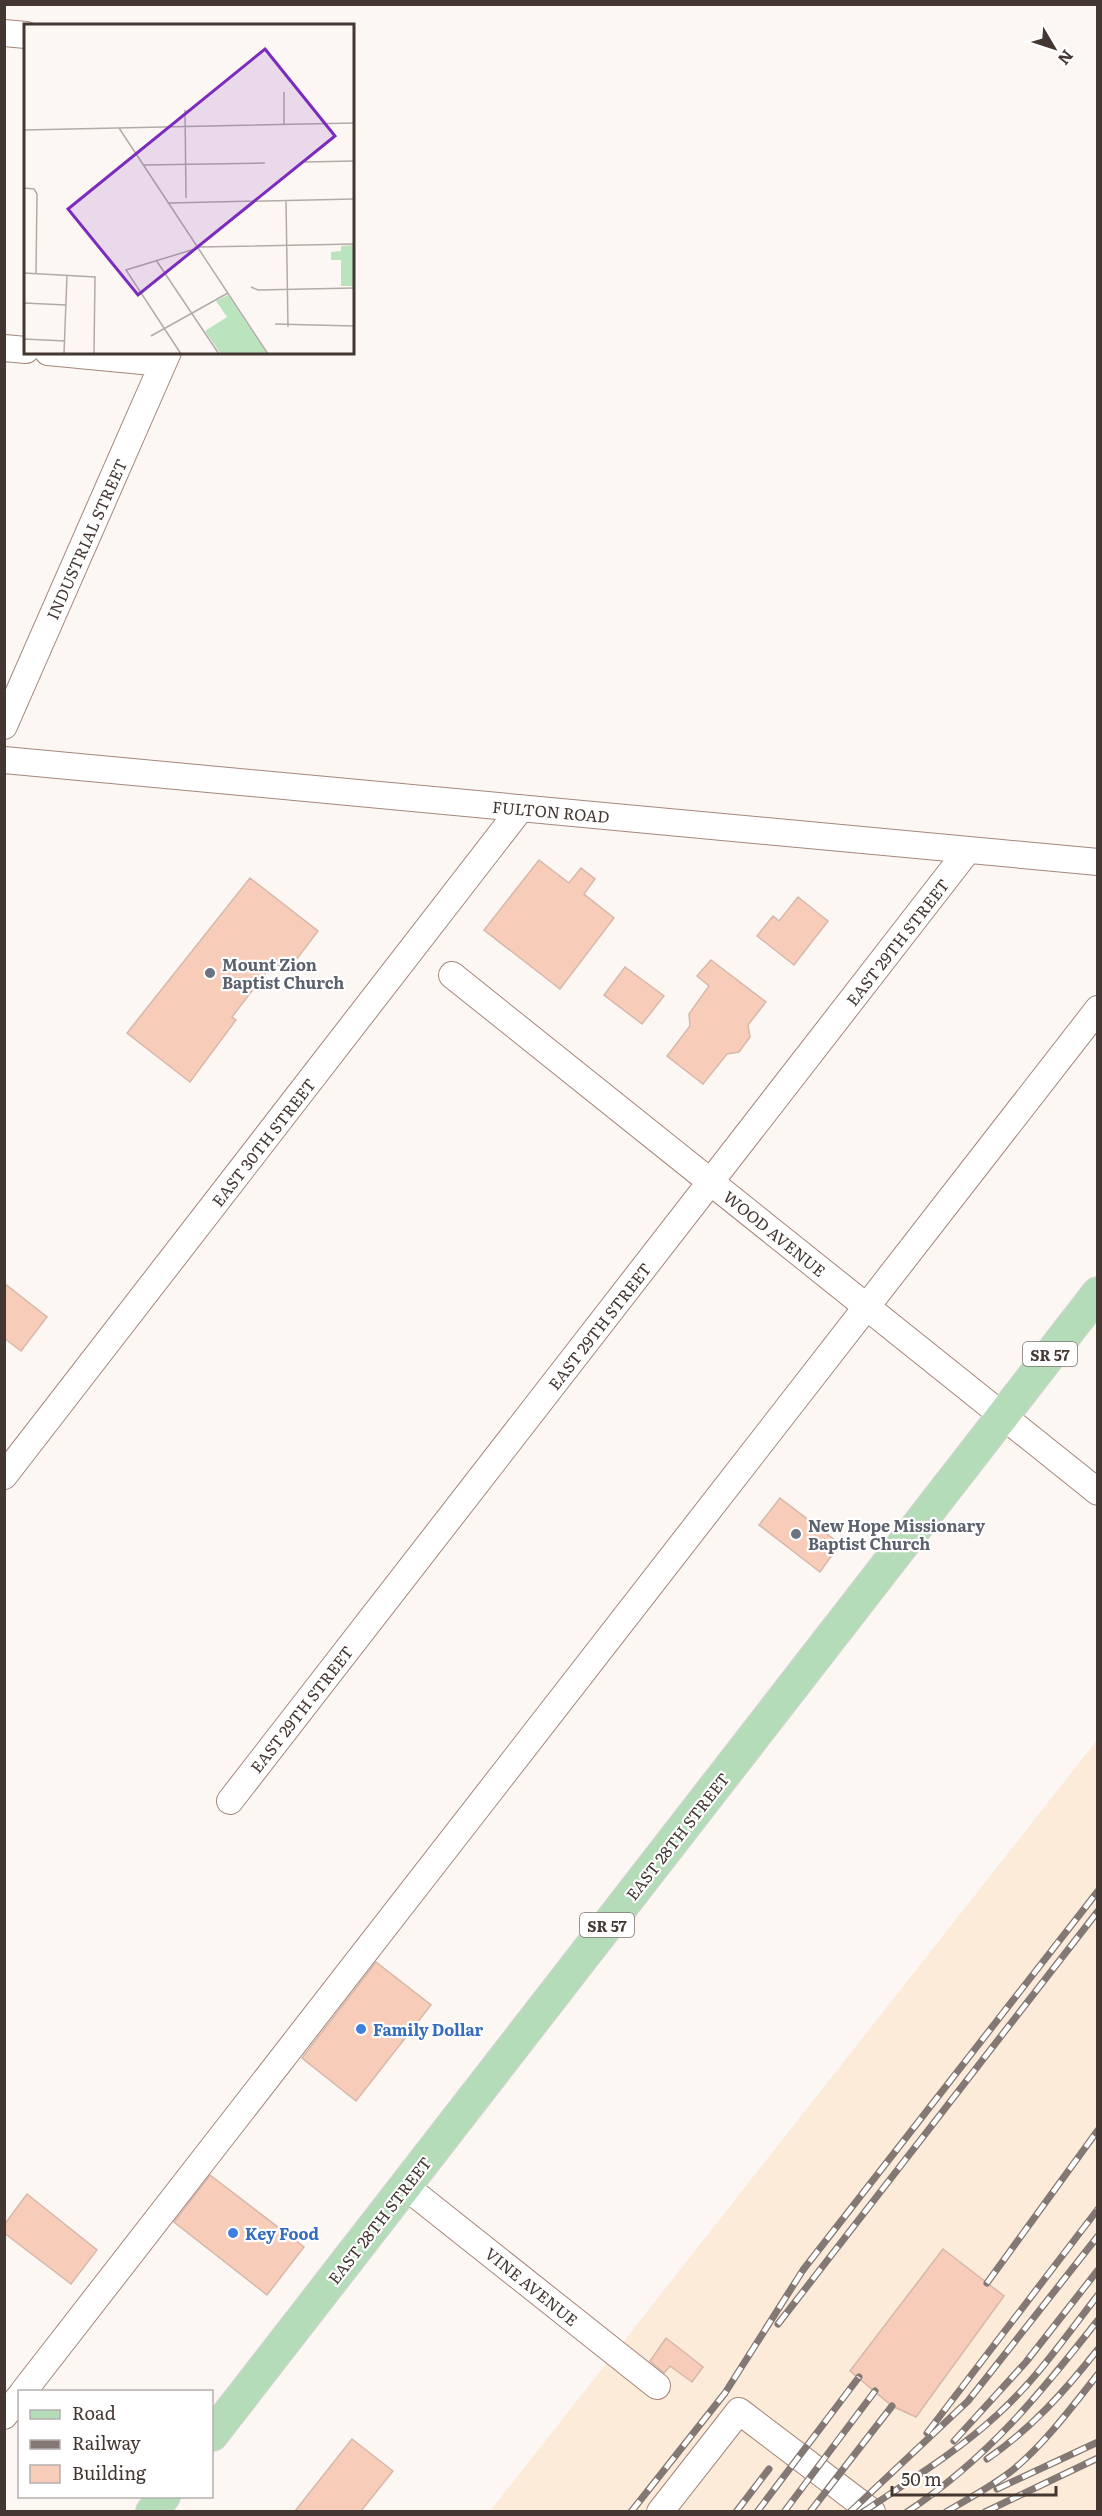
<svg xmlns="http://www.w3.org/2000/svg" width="1102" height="2516" font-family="Literata,serif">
<rect width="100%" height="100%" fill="#fdf7f4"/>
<path fill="#fcebd9" d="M1097,1740V2511H490Z"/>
<path fill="#f7cdba" stroke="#d7b7a9" stroke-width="1.5" d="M539,860L569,883L581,868L595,879L584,894L614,918L560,989L484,930Z
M250,878L318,931L287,972L274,962L232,1017L236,1020L190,1082L127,1033Z
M798,897L828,921L794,965L757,936L773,916L779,921Z
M711,960L766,1002L748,1025L750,1037L739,1052L727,1054L703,1084L667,1056L690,1026L689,1014L709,986L697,976Z
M625,967L664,996L642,1024L604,995Z
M4,1283L47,1317L21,1351L4,1338Z
M780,1498L840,1544L820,1572L759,1525Z
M376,1962L431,2005L356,2101L302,2058Z
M210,2175L304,2247L267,2295L174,2222Z
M27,2194L97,2250L71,2284L4,2233V2225Z
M943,2249L1004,2296L916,2417L892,2406L850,2371Z
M666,2338L703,2367L692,2382L670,2366L664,2373L650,2361Z
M352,2439L393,2471L361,2511H295Z"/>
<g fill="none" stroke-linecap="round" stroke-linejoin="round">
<defs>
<path id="minor" d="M4,33L26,35
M4,348L26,350
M48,352L163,363
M4,726L168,352
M4,760L1098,862
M452,975L1098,1492
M4,1476L521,808
M230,1801L968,850
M405,2186L657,2386
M23,2392L1098,1009
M4,2416L20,2396
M660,2512L739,2411L872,2512"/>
<path id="major" d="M212,2435L1098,1293
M152,2512L164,2496"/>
</defs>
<use href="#minor" stroke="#a48679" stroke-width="28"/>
<use href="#major" stroke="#d6d3d2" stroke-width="34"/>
<use href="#minor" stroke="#fff" stroke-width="26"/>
<use href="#major" stroke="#b5dcb8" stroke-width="32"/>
<defs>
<path id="rail" d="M987,2283L1098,2130
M778,2324L1098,1911
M927,2433L1098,2209
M954,2441L1026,2362L1098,2270
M987,2459C1031,2429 1065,2391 1098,2349
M997,2489L1098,2442
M631,2512L725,2393L803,2270L1098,1891
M736,2512L769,2469
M757,2512L859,2377
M784,2512L875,2391
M810,2512L892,2406
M850,2512L968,2401L1098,2236
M863,2512C909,2481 957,2452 997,2415C1036,2380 1066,2336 1098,2295
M907,2512C988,2458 1039,2395 1098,2320
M946,2512C969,2498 993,2486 1014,2469C1046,2442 1072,2407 1098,2374
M985,2512L1098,2458"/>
</defs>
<use href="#rail" stroke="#837873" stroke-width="7"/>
<use href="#rail" stroke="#fff" stroke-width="4.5" stroke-dasharray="14" stroke-linecap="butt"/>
</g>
<g fill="#6b7280" stroke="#fff" stroke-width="2">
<circle cx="210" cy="973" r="6"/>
<circle cx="796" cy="1534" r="6"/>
</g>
<g fill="#3f7fe0" stroke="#fff" stroke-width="2">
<circle cx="361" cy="2029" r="6"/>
<circle cx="233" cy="2233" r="6"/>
</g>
<g text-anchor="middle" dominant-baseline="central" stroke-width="4.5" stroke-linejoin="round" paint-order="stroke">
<g fill="#fff" stroke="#7c736f" stroke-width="1.5">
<rect x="1023" y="1342" width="54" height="24" rx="4.5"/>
<rect x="580" y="1913" width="54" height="24" rx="4.5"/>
</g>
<g font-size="15" font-weight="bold" fill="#443731">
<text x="1050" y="1354">SR 57</text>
<text x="607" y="1925">SR 57</text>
</g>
<g font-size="16" fill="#443731" stroke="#fff">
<text transform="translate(86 539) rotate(-66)">INDUSTRIAL STREET</text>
<text transform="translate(551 811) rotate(5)">FULTON ROAD</text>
<text transform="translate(897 942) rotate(-52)">EAST 29TH STREET</text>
<text transform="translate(263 1142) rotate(-52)">EAST 30TH STREET</text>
<text transform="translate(775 1233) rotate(39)">WOOD AVENUE</text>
<text transform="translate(599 1326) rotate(-52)">EAST 29TH STREET</text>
<text transform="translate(301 1709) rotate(-52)">EAST 29TH STREET</text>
<text transform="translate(677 1836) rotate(-52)">EAST 28TH STREET</text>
<text transform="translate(379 2220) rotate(-52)">EAST 28TH STREET</text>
<text transform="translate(532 2286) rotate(39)">VINE AVENUE</text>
</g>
<g font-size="16" font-weight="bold" fill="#5b616d" stroke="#fff" text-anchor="start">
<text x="222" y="964">Mount Zion<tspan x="222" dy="18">Baptist Church</tspan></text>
<text x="808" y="1525">New Hope Missionary<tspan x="808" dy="18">Baptist Church</tspan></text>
</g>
<g font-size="16" font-weight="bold" fill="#366cbe" stroke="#fff" text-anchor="start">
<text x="373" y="2029">Family Dollar</text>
<text x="245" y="2233">Key Food</text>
</g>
</g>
<g transform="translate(24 24)">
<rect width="330" height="330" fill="#fdf7f4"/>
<path d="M330,221V262H317V236H307V228L317,227V222ZM204,271L243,330H197L181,307L203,293L192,277Z" fill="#bae4be"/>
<path fill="none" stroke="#b3aaa6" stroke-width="1.5" d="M260,68V101M161,86L162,174M95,104L244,330M0,106L330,99M281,138L330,137M120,141L241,139M0,164L10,165L13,170L12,250M262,177L264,303M145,179L330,175M174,223L330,220M132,236L195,330M0,249L71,253L70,330M227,263L234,266L330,264M0,279L42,281M251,300L330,302M127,312L204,269M0,315L41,317M40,330L43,251M157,330L102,246L174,224"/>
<path fill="#7b2cbf" fill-opacity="0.15" stroke="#7b2cbf" stroke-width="3" d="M241,25L311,112L114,271L44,185Z"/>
<rect width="330" height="330" fill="none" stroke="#443731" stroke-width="3"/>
</g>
<rect width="1102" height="2516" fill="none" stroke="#443731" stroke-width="12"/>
<rect x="18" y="2390" width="195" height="108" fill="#ffffff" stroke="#b4afad" stroke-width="1.5"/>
<rect x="30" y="2410" width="30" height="9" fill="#b5dcb8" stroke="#b4afad" stroke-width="1.5"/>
<text x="72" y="2420" font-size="18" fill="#443731">Road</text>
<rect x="30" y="2440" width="30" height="9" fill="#837873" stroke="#b4afad" stroke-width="1.5"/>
<text x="72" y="2450" font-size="18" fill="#443731">Railway</text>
<rect x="30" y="2465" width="30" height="18" fill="#f7cdba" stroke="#b4afad" stroke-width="1.5"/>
<text x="72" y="2480" font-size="18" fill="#443731">Building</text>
<g transform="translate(1054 48) rotate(129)" stroke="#ffffff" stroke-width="4.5" paint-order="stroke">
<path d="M0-4.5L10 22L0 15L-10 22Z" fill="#443731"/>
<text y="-9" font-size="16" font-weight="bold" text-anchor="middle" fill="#443731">N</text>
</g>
<path d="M892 2486v9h164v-9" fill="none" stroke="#443731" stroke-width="3"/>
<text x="901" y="2486" font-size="18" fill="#443731" stroke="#ffffff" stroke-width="4.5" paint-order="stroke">50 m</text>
</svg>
